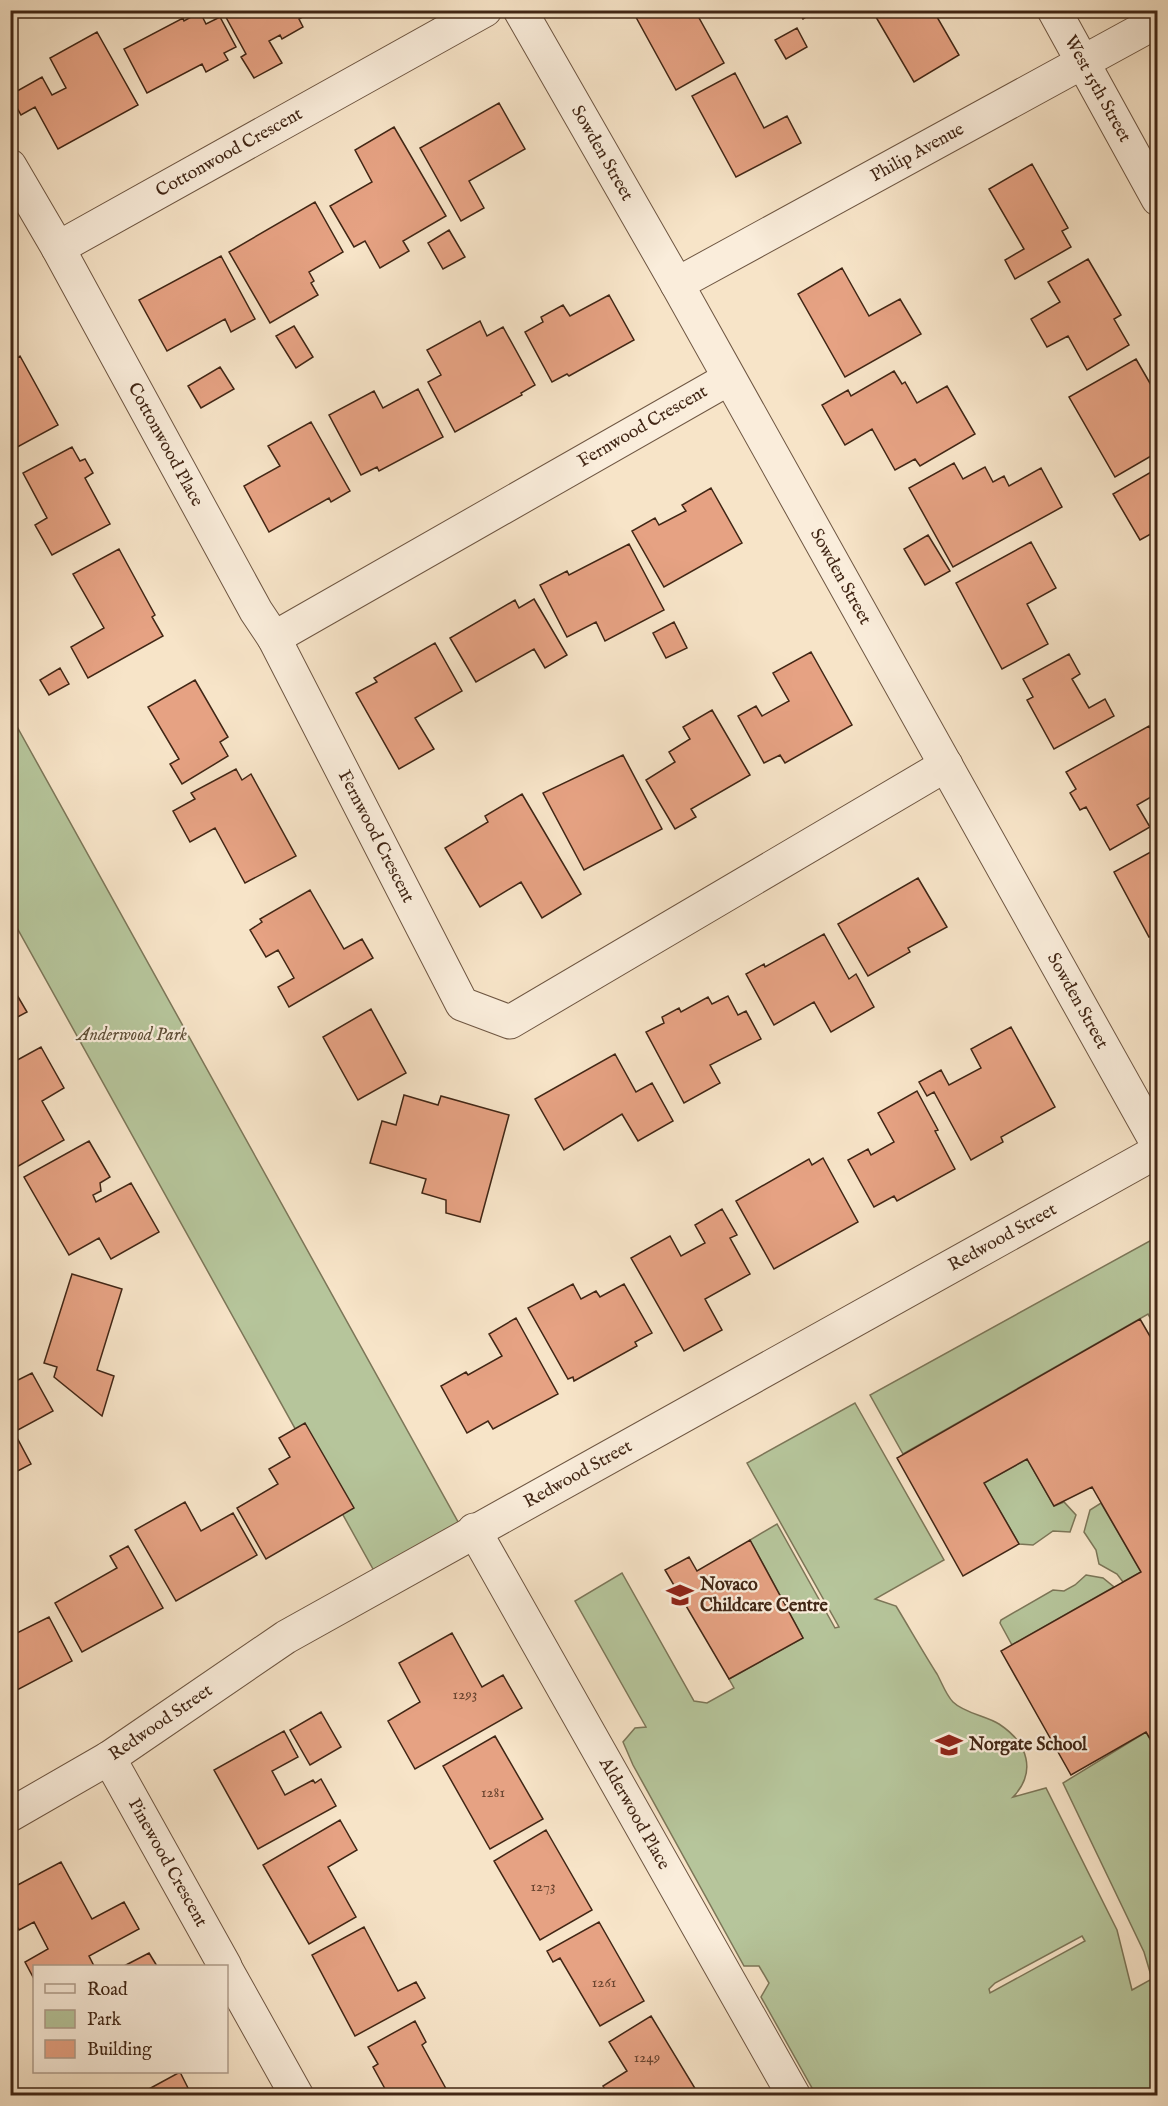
<svg xmlns="http://www.w3.org/2000/svg" width="1168" height="2106" font-family="'IM FELL English',serif">
<rect width="100%" height="100%" fill="#f7e4c8"/>
<filter id="stains"><feTurbulence type="fractalNoise" baseFrequency=".00333" numOctaves="4"/><feColorMatrix values="0 0 0 0 .2 0 0 0 0 .09 0 0 0 0 .02 0 0 0 .5 -.17"/></filter>
<radialGradient id="worn" r=".72"><stop offset=".6" stop-color="#630" stop-opacity="0"/><stop offset="1" stop-color="#630" stop-opacity=".3"/></radialGradient>
<path fill="#b6c59b" stroke="#7c7658" stroke-width="1.5" fill-rule="evenodd" d="M10,714L462,1529L378,1578L11,917Z
M1157,1237L1158,1308L1155,1310L1157,1315V1331L1148,1314L903,1454L870,1395Z
M855,1403L944,1560L875,1599L896,1606C910,1629 923,1652 937,1674C942,1683 946,1695 953,1702C964,1713 986,1716 999,1724C1028,1743 1037,1772 1013,1797L1046,1788L1117,1930L1132,1990L1152,1979L1144,1952L1063,1783L1146,1732L1157,1752V2095H816L761,1997L769,1983L759,1966H744L633,1765L623,1742L635,1728L646,1727L575,1601L622,1573L694,1701L707,1703L734,1688L729,1679L803,1638L750,1540L777,1524L835,1628L839,1627L747,1463ZM1082,1936L1085,1941L990,1993L989,1989L995,1983Z
M1027,1459L1054,1506L1064,1502L1076,1515L1070,1532L1053,1531L1033,1545L1019,1544L984,1483Z
M1101,1503L1141,1572L1123,1582L1117,1574L1099,1564L1096,1550L1084,1532L1090,1510Z
M1086,1575L1103,1578L1114,1587L1012,1645L1000,1623L1001,1620L1053,1590L1064,1591L1075,1585Z"/>
<path fill="#e6a283" stroke="#412615" stroke-width="1.5" d="M222,10H315L299,19L303,27L282,39L280,35L269,41L282,63L254,78L241,57L246,54Z
M632,10H708L698,16L724,63L676,90Z
M798,10H817L803,19Z
M877,10H933L959,55L914,82L873,12Z
M200,12L206,24L220,17L236,47L224,53L228,60L206,72L202,64L147,93L124,49L183,18L184,21Z
M797,28L807,47L786,59L775,40Z
M97,32L138,105L58,149L35,107L21,115L10,95L42,77L52,95L66,88L50,58Z
M735,73L764,128L787,116L801,143L736,177L692,96Z
M499,103L525,149L469,181L484,208L461,221L420,148Z
M394,127L446,216L403,241L409,251L380,268L365,241L354,247L330,206L372,182L355,150Z
M1032,164L1068,228L1062,231L1071,247L1015,279L1005,260L1024,249L989,189Z
M315,202L343,252L309,272L314,281L311,283L318,295L270,323L229,252Z
M449,230L465,257L443,269L428,243Z
M221,256L255,319L231,332L225,319L167,351L139,300Z
M1088,259L1121,315L1114,319L1129,345L1087,370L1068,336L1047,347L1031,319L1060,302L1048,282Z
M842,268L869,316L900,299L921,334L845,377L798,294Z
M609,295L634,340L569,376L567,374L552,382L525,332L543,322L541,317L563,305L570,316Z
M480,321L487,336L503,327L535,385L521,393L522,395L455,432L428,382L441,375L427,350Z
M294,326L313,357L296,368L276,336Z
M10,348L16,359L20,356L58,425L10,451Z
M1136,359L1158,397V452L1115,477L1069,397Z
M220,367L234,389L201,408L188,386Z
M894,371L902,384L905,382L917,403L947,386L975,434L920,466L915,459L895,470L872,429L845,445L822,405L848,390L851,396Z
M418,389L443,437L379,471L377,467L361,475L329,415L374,391L383,408Z
M311,422L350,491L331,502L329,498L269,532L244,486L280,466L268,446Z
M72,447L80,461L85,459L93,473L85,478L110,524L52,555L35,525L47,518L23,473Z
M954,463L963,479L985,467L993,482L1004,476L1009,486L1041,468L1062,507L953,567L909,488Z
M1158,468V530L1140,540L1113,494Z
M711,488L742,543L664,587L632,531L655,518L659,525L686,511L682,505Z
M928,535L950,571L925,585L904,549Z
M1031,542L1056,588L1027,604L1048,644L1002,669L956,583Z
M629,544L664,610L605,641L596,622L567,637L540,585L567,571L569,575Z
M119,549L155,615L152,617L163,636L88,678L71,647L104,628L73,574Z
M534,599L567,655L545,668L534,649L476,682L450,638L515,600L519,608Z
M674,622L687,648L666,658L653,633Z
M435,643L462,691L415,718L434,749L399,769L356,693L377,682L374,678Z
M811,652L852,725L785,763L780,755L764,763L738,716L756,706L762,716L789,701L773,673Z
M1069,654L1080,674L1072,679L1089,708L1105,699L1114,716L1054,749L1027,700L1033,697L1023,679Z
M60,668L69,684L49,695L40,680Z
M195,680L228,737L220,742L228,756L182,784L170,764L179,759L148,707Z
M712,710L750,775L691,809L696,817L675,829L646,780L675,762L669,752L690,739L683,727Z
M1149,726L1158,741V793L1137,805L1150,827L1110,850L1086,807L1080,810L1070,793L1076,789L1066,772Z
M623,755L662,829L584,870L543,793Z
M236,769L242,780L251,774L296,856L245,883L215,828L190,842L173,811L195,799L191,793Z
M522,794L581,894L542,918L521,882L480,907L445,848L488,822L485,816Z
M1158,848V934L1149,937L1114,872Z
M918,878L947,927L908,948L910,952L868,976L838,924Z
M310,890L344,949L362,939L373,958L289,1007L278,987L294,978L278,950L266,957L250,930L262,922L260,919Z
M824,934L849,979L856,974L874,1007L831,1032L814,1002L774,1025L746,974L764,964L765,967Z
M10,983L27,1012L10,1021Z
M728,996L738,1015L746,1011L761,1039L710,1065L720,1083L684,1103L646,1032L664,1023L662,1017L679,1008L681,1012L708,997L712,1004Z
M371,1009L406,1073L358,1100L323,1037Z
M1011,1027L1055,1107L1001,1137L1003,1142L971,1160L934,1092L927,1096L919,1082L941,1070L949,1085L981,1068L971,1049Z
M41,1047L64,1088L42,1101L64,1140L15,1168L10,1160V1064Z
M615,1054L636,1092L652,1083L673,1121L638,1141L622,1114L564,1150L535,1099Z
M917,1091L938,1130L935,1131L955,1169L897,1201L894,1196L874,1207L848,1160L868,1149L871,1155L894,1142L878,1113Z
M404,1095L438,1105L441,1096L509,1115L480,1222L446,1213V1200L422,1193L426,1179L370,1163L382,1121L396,1125Z
M89,1141L110,1177L100,1183L101,1191L93,1195L96,1202L131,1183L159,1232L111,1259L99,1238L69,1255L24,1177Z
M823,1158L858,1222L774,1269L736,1201L809,1159L812,1165Z
M722,1209L737,1235L730,1238L750,1274L705,1299L722,1330L684,1351L631,1258L670,1236L681,1256L705,1243L695,1225Z
M72,1274L122,1289L97,1370L114,1376L102,1416L54,1377L57,1367L44,1363Z
M573,1284L581,1299L596,1291L600,1297L624,1284L652,1333L635,1342L637,1346L574,1381L573,1377L568,1379L528,1308Z
M516,1318L558,1394L493,1429L488,1421L467,1433L441,1386L466,1372L468,1375L502,1356L489,1334Z
M1140,1319L1158,1350V1752L1146,1732L1071,1775L1001,1651L1141,1572L1092,1487L1054,1506L1027,1459L984,1483L1019,1544L963,1576L897,1458Z
M32,1373L53,1411L14,1432L31,1464L10,1475V1384Z
M305,1423L354,1508L266,1559L237,1508L278,1484L269,1469L290,1457L279,1438Z
M185,1502L201,1531L233,1513L257,1555L176,1601L135,1530Z
M750,1540L803,1638L729,1679L665,1570L689,1557L697,1571Z
M128,1546L163,1608L82,1652L55,1603L117,1568L110,1556Z
M49,1617L72,1661L13,1692L15,1696L10,1698V1634L11,1636Z
M452,1633L482,1687L503,1675L522,1708L415,1769L388,1721L420,1702L399,1663Z
M321,1712L341,1747L310,1765L290,1730Z
M284,1731L298,1757L272,1771L285,1795L313,1780L315,1783L321,1779L336,1806L258,1849L214,1770Z
M495,1736L543,1819L490,1849L443,1766Z
M340,1820L357,1850L328,1867L356,1917L309,1944L263,1865Z
M546,1830L592,1910L540,1940L494,1861Z
M61,1862L92,1919L124,1902L139,1929L89,1956L94,1966H34V1979L25,1962L48,1949L34,1922L19,1930L10,1915V1889Z
M599,1922L644,2001L600,2026L560,1958L553,1962L547,1951Z
M364,1927L398,1991L416,1982L425,1998L355,2036L312,1955Z
M149,1953L157,1966H124Z
M651,2016L696,2090L687,2096H609L603,2086L627,2071L609,2042Z
M415,2021L426,2042L422,2045L450,2096H389L373,2067L378,2064L368,2047Z
M180,2072L192,2096H136Z"/>
<g fill="none" stroke-linecap="round" stroke-linejoin="round">
<defs>
<g id="street">
<path id="s1" d="M520,10L677,284L1158,1145"/>
<path id="s2" d="M1054,10L1158,199"/>
<path id="s3" d="M10,166L58,248L485,10"/>
<path id="s4" d="M58,248L256,611L274,638"/>
<path id="s5" d="M677,284L1158,21"/>
<path id="s6" d="M728,379L274,638L462,1004L510,1022L946,765"/>
<path id="s7" d="M474,1530L794,2096"/>
<path id="s8" d="M109,1758L225,1966"/>
<path id="s9" d="M10,1815L109,1758L286,1637L1158,1151"/>
<path d="M226,1969L297,2096"/>
</g>
</defs>
<use href="#street" stroke="#6e5642" stroke-width="35"/>
<use href="#street" stroke="#faeddb" stroke-width="33"/>
</g>
<defs>
<symbol id="school-bare" viewBox="-9 -9 18 18"><path d="M0-5L7-2L0 1L-7-2ZM-4 1L0 2.5L4 1V4Q0 6-4 4Z" fill="#8f2418" stroke="#faeddb" stroke-width="2.5" paint-order="stroke"/></symbol>
</defs>
<g fill-rule="evenodd">
<use href="#school-bare" x="661" y="1576" width="38" height="38"/>
<use href="#school-bare" x="930" y="1726" width="38" height="38"/>
</g>
<g text-anchor="middle" dominant-baseline="central" stroke-width="4.5" stroke-linejoin="round" paint-order="stroke">
<g font-size="15" fill="#6a4530">
<text x="465" y="1694">1293</text>
<text x="493" y="1792">1281</text>
<text x="543" y="1886">1273</text>
<text x="604" y="1982">1261</text>
<text x="647" y="2057">1249</text>
</g>
<g font-size="18" fill="#412615" stroke="#faeddb">
<text stroke="none"><textPath href="#s2" startOffset="90">West 15th Street</textPath></text>
<text stroke="none"><textPath href="#s3" startOffset="291">Cottonwood Crescent</textPath></text>
<text stroke="none"><textPath href="#s5" startOffset="274">Philip Avenue</textPath></text>
<text stroke="none"><textPath href="#s1" startOffset="165">Sowden Street</textPath></text>
<text transform="translate(643 427) rotate(-30)">Fernwood Crescent</text>
<text stroke="none"><textPath href="#s4" startOffset="224">Cottonwood Place</textPath></text>
<text stroke="none"><textPath href="#s1" startOffset="651">Sowden Street</textPath></text>
<text stroke="none"><textPath href="#s6" startOffset="746">Fernwood Crescent</textPath></text>
<text stroke="none"><textPath href="#s1" startOffset="1137">Sowden Street</textPath></text>
<text stroke="none"><textPath href="#s9" startOffset="1149">Redwood Street</textPath></text>
<text stroke="none"><textPath href="#s9" startOffset="663">Redwood Street</textPath></text>
<text stroke="none"><textPath href="#s9" startOffset="177">Redwood Street</textPath></text>
<text stroke="none"><textPath href="#s7" startOffset="326">Alderwood Place</textPath></text>
<text stroke="none"><textPath href="#s8" startOffset="120">Pinewood Crescent</textPath></text>
</g>
<g font-size="18" font-style="italic" fill="#5e4e36" stroke="#faeddb">
<text x="132" y="1035">Anderwood Park</text>
</g>
<g font-size="18" font-weight="bold" fill="#412615" stroke="#faeddb" text-anchor="start">
<text x="700" y="1585">Novaco<tspan x="700" dy="21">Childcare Centre</tspan></text>
<text x="969" y="1745">Norgate School</text>
</g>
</g>
<rect width="1168" height="2106" fill="none" stroke="#f7e4c8" stroke-width="36"/>
<rect x="12" y="12" width="1144" height="2082" fill="none" stroke="#412615" stroke-width="3"/>
<rect x="18" y="18" width="1132" height="2070" fill="none" stroke="#412615" stroke-width="1.5"/>
<rect x="33" y="1965" width="195" height="108" fill="#faeddb" stroke="#b09d8c" stroke-width="1.5"/>
<rect x="45" y="1984" width="30" height="9" fill="#faeddb" stroke="#b09d8c" stroke-width="1.5"/>
<text x="87" y="1995" font-size="18" fill="#412615">Road</text>
<rect x="45" y="2010" width="30" height="18" fill="#b6c59b" stroke="#b09d8c" stroke-width="1.5"/>
<text x="87" y="2025" font-size="18" fill="#412615">Park</text>
<rect x="45" y="2040" width="30" height="18" fill="#e6a283" stroke="#b09d8c" stroke-width="1.5"/>
<text x="87" y="2055" font-size="18" fill="#412615">Building</text>
<rect width="100%" height="100%" filter="url(#stains)"/>
<rect width="100%" height="100%" fill="url(#worn)"/>
</svg>
